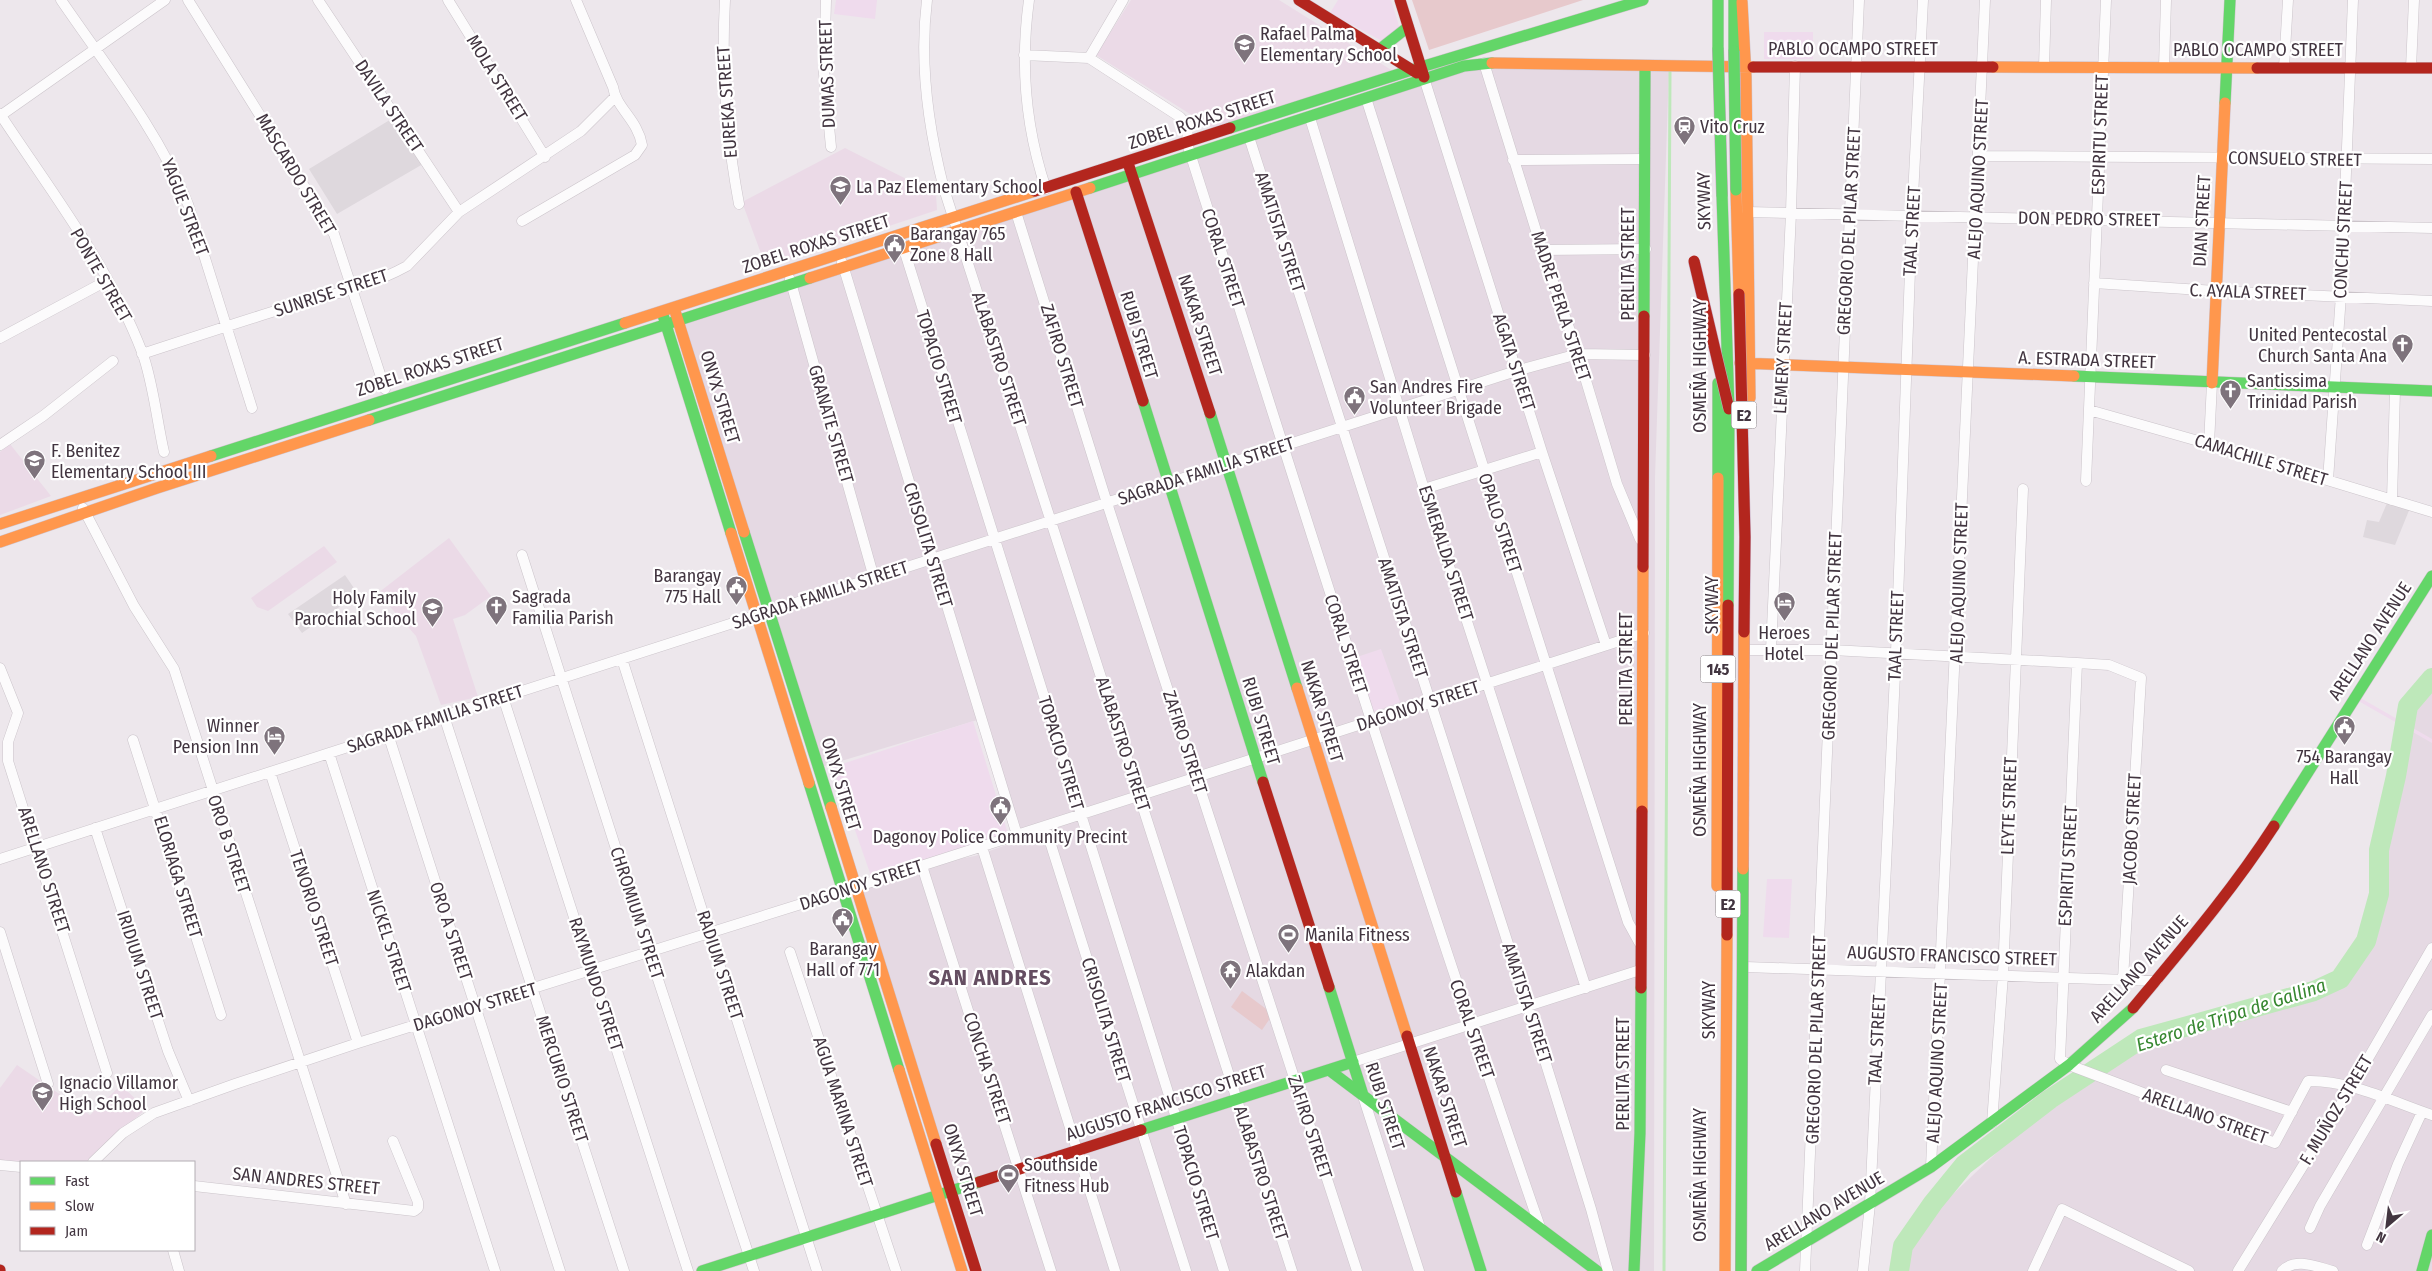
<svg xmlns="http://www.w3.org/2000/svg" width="2432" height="1271" font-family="'Fira Sans Condensed',sans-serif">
<rect width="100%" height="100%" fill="#ede7ec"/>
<path fill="#e5d9e3" d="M1467,66L1669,68L1655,477L1654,1271H983L859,886L922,866L975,856L1015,842L981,719L818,768L683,322Z
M2432,685V1271H1908L1905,1260L1934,1212L2046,1106L2132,1053L2313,996L2345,981L2374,939L2387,894L2388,849L2409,710Z"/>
<path fill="#efdbed" d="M836,0H877L875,19L834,14Z
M1338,0H1391L1400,29L1384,42L1330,13Z
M1764,32H1813V59H1764Z
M1381,649L1400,702L1373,712L1357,657Z
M2357,696L2432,739V743L2355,699Z
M973,721L1008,834L871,876L833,767Z
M1767,879H1792L1789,938L1763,937Z"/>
<path fill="#ebdae7" d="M1131,0H1279L1393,71L1214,129L1096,55Z
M845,148L936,194L937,210L766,267L742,202Z
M10,444L51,496L0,515V452Z
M449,538L491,596L465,615L453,619L478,697L441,705L416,636L378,593Z
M324,546L337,562L268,611L257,607L251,598Z
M17,1065L90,1115L121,1085L146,1109L86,1162H0V1088Z"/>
<path fill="#e7c9cc" d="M1412,0H1583L1429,50Z
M1242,991L1273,1014L1262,1030L1231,1007Z"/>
<path fill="#ded8dd" d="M393,118L423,164L337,214L309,169Z
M2387,503L2410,508L2395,545L2363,537L2367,520L2379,522Z
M345,575L358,594L302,633L288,614Z"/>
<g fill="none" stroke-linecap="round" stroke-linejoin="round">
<path stroke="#bee8ba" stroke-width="3" d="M1664,1271L1670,72"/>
<path stroke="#bee8ba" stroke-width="20" d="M1899,1271L1903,1246L1933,1203L1964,1165L2050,1099L2141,1039L2314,991L2340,979L2366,941L2379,894V850L2396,776L2408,706L2432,678"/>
<defs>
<path id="street" d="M61,0C106,66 157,129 188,204L252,408
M188,0L334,234L385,389
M318,0L459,212
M448,0L545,157
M725,0C721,70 726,135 739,204
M826,0L824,74L831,147
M927,0C919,64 928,127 944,189L1292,1271
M1029,0C1020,65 1025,126 1046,189
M1024,55L1089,58L1180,117L1188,126L1187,143L1191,156C1305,514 1417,872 1540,1227
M1089,58L1123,0
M1484,63L1542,250L1578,354L1617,484L1640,539
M2044,67L2046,0
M2164,67L2166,0
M2284,67L2288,0
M2411,68L2414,0
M1424,78L1542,452L1606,645
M1366,98L1628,922L1639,942
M0,114C50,190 109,266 142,352C153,381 157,422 164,452
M0,116L165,0
M1310,118L1424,489L1586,988
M1249,137L1528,1006L1591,1209L1608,1271
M1979,156L2432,159
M1513,160L1644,159
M1016,212L1107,503L1357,1271
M1747,212L2432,228
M522,221L635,155L642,145C638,120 616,108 613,87L576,0
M902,243L1224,1271
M1542,250L1646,249
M842,262L1017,835
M790,279L874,578
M2094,283L2216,291L2432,301
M0,338L108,280
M142,354C191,338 239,322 288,307C328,296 371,286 407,266L459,212L581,131L614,98
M2089,410L2209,444L2432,512
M2209,444L2212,383
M0,445L43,416L113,361
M2328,480L2341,295L2353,0
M2086,481L2106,0
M1424,489L1542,452
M2392,500L2395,390
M83,508L134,606L174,669L346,1204
M522,555L649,952L754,1271
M1748,650H1832L2077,663L2109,665L2141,678L2123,979
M1771,650L1791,213L1795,66
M622,659L817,1271
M2077,663L2060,1059L2069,1065L2275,1143L2308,1081C2350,1080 2393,1102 2432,1115
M0,668L18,713L8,742V761L107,1073
M503,697L688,1271
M444,716L624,1271
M388,734L560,1271
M133,740L221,1015
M329,753L495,1271
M270,772L358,1043
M1045,826L1186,1271
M95,828L168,1051L189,1101
M982,847L1115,1271
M0,859L1516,371L1578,354L1645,355
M922,866L1051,1271
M0,932L48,1084
M790,952L896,1271
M1746,967L2157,981
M1353,1062L1640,970
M2166,1070L2292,1112
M1363,1096L1419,1271
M1992,1123L2003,975L2023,489
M93,1162L123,1133L154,1113L235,1084L358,1043L865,884L1644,633
M0,1165L21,1167
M1931,1167L1985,0
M194,1186L414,1211L418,1208V1202L393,1141
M2310,1228L2320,1206L2432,1015
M2367,1245L2398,1164L2422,1112
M173,1250L179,1271
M1805,1271L1859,0
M1863,1271L1870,1204L1896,653L1912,216L1923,0
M2033,1271L2062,1209L2189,1271
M2238,1271L2351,1088L2432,948
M2282,1271C2295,1257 2317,1267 2333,1271"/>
<path id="fast" d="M1718,0V49
M1734,0V51
M1380,49L1408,27
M2225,103L2230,0
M1230,128L1421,67L1643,0
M1090,188L1464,66L1492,63
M1722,195L1729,409L1728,605
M663,315L731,533
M1644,316L1645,66
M2074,376L2432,391
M1143,401L1263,782
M1210,413L1297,688
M369,420L810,278
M211,456L625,323
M1718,478V383
M744,532L831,807
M809,783L899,1070
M2274,826L2432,576
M1329,987L1363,1095
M1329,1070L1597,1271
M1141,1130L1353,1062
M1456,1192L1481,1271
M702,1271L979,1182
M1634,1271L1640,1133L1641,988
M1757,1271L1931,1167L2069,1065L2133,1008
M2422,1271L2432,1235"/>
<path id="slow" d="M1742,2L1746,77L1750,398
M1492,63L1753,67
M1993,67L2257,68
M1736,190L1739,294
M810,278L1090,188
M675,311L744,532
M625,323L1035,191
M1740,363L2074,376
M2212,383L2225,103
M0,524L211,456
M731,533L809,783
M0,542L157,488L369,420
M1297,688L1407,1036
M831,807L936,1144
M1642,811L1643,567
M1717,886L1718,478
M899,1070L962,1271
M1725,1271L1727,935"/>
<path id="jam" d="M1299,0L1417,73
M1400,0L1424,77
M1753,67H1993
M2257,68H2432
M1129,166L1210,413
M1035,191L1230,128
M1076,192L1143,401
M1643,567L1644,316
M1263,782L1329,987
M1727,935L1728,605
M1641,988L1642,811
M2133,1008C2182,949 2232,891 2274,826
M1407,1036L1456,1192
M936,1144L976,1271
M979,1182L1141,1130
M0,1270V1271"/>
</defs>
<use href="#street" stroke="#cbc4ca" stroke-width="11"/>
<use href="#fast" stroke="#d0c4cd" stroke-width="12"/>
<use href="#slow" stroke="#d0c4cd" stroke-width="12"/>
<use href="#jam" stroke="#d0c4cd" stroke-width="12"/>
<use href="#street" stroke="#fcfbfc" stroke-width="10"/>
<use href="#fast" stroke="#63d668" stroke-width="11"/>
<use href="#slow" stroke="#ff974d" stroke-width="11"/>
<use href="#jam" stroke="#b3261e" stroke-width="11"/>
<defs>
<path id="fast-bridge" d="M1718,49L1722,195
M1734,51L1736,190
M1741,1271L1743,869"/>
<path id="slow-bridge" d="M1743,869L1744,632"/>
<path id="jam-bridge" d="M1694,261L1729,409
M1739,294L1745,537L1744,632"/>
</defs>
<use href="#fast-bridge" stroke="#c3a4be" stroke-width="12" stroke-linecap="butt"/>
<use href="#slow-bridge" stroke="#c3a4be" stroke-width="12" stroke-linecap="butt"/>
<use href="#jam-bridge" stroke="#c3a4be" stroke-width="12" stroke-linecap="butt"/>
<use href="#fast-bridge" stroke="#63d668" stroke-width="11"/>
<use href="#slow-bridge" stroke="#ff974d" stroke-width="11"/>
<use href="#jam-bridge" stroke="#b3261e" stroke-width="11"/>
</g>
<defs>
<symbol id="school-pin" viewBox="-11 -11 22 30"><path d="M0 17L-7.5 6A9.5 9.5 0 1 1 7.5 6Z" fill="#7e737c" stroke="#fff"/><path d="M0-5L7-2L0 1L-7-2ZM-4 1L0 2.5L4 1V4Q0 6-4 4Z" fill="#fff"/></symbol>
<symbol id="station-pin" viewBox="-11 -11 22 30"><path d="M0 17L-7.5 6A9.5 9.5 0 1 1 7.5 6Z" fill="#7e737c" stroke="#fff"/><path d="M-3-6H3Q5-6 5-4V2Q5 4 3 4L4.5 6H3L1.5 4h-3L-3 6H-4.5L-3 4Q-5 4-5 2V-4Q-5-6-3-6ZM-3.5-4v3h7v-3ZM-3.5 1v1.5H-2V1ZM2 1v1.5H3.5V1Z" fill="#fff"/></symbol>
<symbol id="civic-pin" viewBox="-11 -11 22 30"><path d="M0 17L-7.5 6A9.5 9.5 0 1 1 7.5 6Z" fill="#7e737c" stroke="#fff"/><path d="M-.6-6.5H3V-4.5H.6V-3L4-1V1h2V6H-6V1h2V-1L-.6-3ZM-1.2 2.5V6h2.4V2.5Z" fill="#fff"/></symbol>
<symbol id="church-pin" viewBox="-11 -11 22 30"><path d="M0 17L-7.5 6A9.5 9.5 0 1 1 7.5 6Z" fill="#7e737c" stroke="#fff"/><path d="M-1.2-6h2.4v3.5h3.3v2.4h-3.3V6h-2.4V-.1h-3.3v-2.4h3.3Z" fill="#fff"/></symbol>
<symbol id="hotel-pin" viewBox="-11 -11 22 30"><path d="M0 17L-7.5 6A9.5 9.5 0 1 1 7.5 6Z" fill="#7e737c" stroke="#fff"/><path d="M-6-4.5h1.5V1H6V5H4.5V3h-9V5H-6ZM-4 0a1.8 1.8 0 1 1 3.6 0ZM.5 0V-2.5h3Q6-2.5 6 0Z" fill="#fff"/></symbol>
<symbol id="stadium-pin" viewBox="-11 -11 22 30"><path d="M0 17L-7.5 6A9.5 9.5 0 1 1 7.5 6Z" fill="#7e737c" stroke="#fff"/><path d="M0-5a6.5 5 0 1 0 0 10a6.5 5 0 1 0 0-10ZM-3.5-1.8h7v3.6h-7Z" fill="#fff"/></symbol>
<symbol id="temple-pin" viewBox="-11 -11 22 30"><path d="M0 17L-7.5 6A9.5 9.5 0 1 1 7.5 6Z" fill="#7e737c" stroke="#fff"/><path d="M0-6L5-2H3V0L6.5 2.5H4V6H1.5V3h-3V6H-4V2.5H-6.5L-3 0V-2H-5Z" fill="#fff"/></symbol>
</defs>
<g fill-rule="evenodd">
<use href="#school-pin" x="1232" y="32" width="25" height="34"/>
<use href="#station-pin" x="1672" y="114" width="25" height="34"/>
<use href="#school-pin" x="828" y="174" width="25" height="34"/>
<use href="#civic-pin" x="882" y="232" width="25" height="34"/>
<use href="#church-pin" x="2390" y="332" width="25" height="34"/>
<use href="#church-pin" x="2218" y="378" width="25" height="34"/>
<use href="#civic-pin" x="1342" y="384" width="25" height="34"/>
<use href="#school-pin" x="22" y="448" width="25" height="34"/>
<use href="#civic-pin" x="724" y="574" width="25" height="34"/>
<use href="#hotel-pin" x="1772" y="590" width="25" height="34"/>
<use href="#church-pin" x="484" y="594" width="25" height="34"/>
<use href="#school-pin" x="420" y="596" width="25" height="34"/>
<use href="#civic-pin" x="2332" y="714" width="25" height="34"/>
<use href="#hotel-pin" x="262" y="724" width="25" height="34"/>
<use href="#civic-pin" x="988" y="794" width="25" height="34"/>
<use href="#civic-pin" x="830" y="906" width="25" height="34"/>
<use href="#stadium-pin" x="1276" y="922" width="25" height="34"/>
<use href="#temple-pin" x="1218" y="958" width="25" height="34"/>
<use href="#school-pin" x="30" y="1080" width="25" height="34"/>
<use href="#stadium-pin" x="996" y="1162" width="25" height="34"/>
</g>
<g text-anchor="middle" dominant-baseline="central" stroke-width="4.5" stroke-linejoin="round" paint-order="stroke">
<g fill="#fff" stroke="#7b7279" stroke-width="1">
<rect x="1731.5" y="401.5" width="25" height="27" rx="4"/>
<rect x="1700.5" y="655.5" width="35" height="27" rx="4"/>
<rect x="1715.5" y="890.5" width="25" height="27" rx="4"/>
</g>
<g font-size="16" font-weight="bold" fill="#423540">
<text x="1744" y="415">E2</text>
<text x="1718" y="669">145</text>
<text x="1728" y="904">E2</text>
</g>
<g font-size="18" fill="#423540" stroke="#fff" text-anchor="start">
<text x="1260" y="34">Rafael Palma<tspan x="1260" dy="21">Elementary School</tspan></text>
<text x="1700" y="127">Vito Cruz</text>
<text x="856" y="187">La Paz Elementary School</text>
<text x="910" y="234">Barangay 765<tspan x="910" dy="21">Zone 8 Hall</tspan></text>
<text x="2387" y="335" text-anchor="end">United Pentecostal<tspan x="2387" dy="21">Church Santa Ana</tspan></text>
<text x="2247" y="381">Santissima<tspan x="2247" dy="21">Trinidad Parish</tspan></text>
<text x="1370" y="387">San Andres Fire<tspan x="1370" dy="21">Volunteer Brigade</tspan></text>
<text x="51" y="451">F. Benitez<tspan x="51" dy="21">Elementary School III</tspan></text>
<text x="721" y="576" text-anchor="end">Barangay<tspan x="721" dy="21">775 Hall</tspan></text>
<text x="512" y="597">Sagrada<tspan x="512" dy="21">Familia Parish</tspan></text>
<text x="416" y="598" text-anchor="end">Holy Family<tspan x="416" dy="21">Parochial School</tspan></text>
<text x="1784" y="633" text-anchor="middle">Heroes<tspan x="1784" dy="21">Hotel</tspan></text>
<text x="259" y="726" text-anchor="end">Winner<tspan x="259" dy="21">Pension Inn</tspan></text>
<text x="2344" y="757" text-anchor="middle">754 Barangay<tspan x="2344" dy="21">Hall</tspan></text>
<text x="1000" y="837" text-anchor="middle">Dagonoy Police Community Precint</text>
<text x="1305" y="935">Manila Fitness</text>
<text x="843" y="949" text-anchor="middle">Barangay<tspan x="843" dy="21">Hall of 771</tspan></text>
<text x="1246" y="971">Alakdan</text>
<text x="59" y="1083">Ignacio Villamor<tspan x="59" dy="21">High School</tspan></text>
<text x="1024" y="1165">Southside<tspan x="1024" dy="21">Fitness Hub</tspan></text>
</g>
<g font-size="18" fill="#423540" stroke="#fff">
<text x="1853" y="49">PABLO OCAMPO STREET</text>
<text x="2258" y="50">PABLO OCAMPO STREET</text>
<text transform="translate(827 74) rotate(-92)">DUMAS STREET</text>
<text transform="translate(497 78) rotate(58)">MOLA STREET</text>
<text transform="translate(727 102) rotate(-94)">EUREKA STREET</text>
<text transform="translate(389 106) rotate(56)">DAVILA STREET</text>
<text transform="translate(1202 120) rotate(-18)">ZOBEL ROXAS STREET</text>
<text transform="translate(2100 135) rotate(-88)">ESPIRITU STREET</text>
<text transform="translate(2295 159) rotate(1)">CONSUELO STREET</text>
<text transform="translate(296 174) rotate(59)">MASCARDO STREET</text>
<text transform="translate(1978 179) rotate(-87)">ALEJO AQUINO STREET</text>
<text transform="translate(1704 201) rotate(-91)">SKYWAY</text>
<text transform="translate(185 207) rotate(69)">YAGUE STREET</text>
<text transform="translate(2089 219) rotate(1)">DON PEDRO STREET</text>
<text transform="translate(2202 221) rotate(-87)">DIAN STREET</text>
<text transform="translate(1849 231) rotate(-87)">GREGORIO DEL PILAR STREET</text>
<text transform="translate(1912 231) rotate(-87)">TAAL STREET</text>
<text transform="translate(1280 232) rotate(72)">AMATISTA STREET</text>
<text transform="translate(2343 240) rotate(-87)">CONCHU STREET</text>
<text transform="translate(816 244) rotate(-18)">ZOBEL ROXAS STREET</text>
<text transform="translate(1223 258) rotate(72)">CORAL STREET</text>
<text transform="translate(1628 264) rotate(-90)">PERLITA STREET</text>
<text transform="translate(101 275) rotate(60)">PONTE STREET</text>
<text transform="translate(2248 292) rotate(2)">C. AYALA STREET</text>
<text transform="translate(331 293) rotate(-18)">SUNRISE STREET</text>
<text transform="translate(1561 306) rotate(72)">MADRE PERLA STREET</text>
<text transform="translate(1200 325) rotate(72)">NAKAR STREET</text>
<text transform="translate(1139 335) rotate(73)">RUBI STREET</text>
<text transform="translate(1062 356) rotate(73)">ZAFIRO STREET</text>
<text transform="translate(1783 358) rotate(-87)">LEMERY STREET</text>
<text transform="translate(999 359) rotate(72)">ALABASTRO STREET</text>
<text transform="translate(2087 360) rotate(2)">A. ESTRADA STREET</text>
<text transform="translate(1514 362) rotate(72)">AGATA STREET</text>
<text transform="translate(1700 366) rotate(-90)">OSMEÑA HIGHWAY</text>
<text transform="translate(430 367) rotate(-18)">ZOBEL ROXAS STREET</text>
<text transform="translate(939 367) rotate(73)">TOPACIO STREET</text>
<text transform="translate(720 397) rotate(73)">ONYX STREET</text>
<text transform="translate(831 424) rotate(74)">GRANATE STREET</text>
<text transform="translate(2261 460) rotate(17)">CAMACHILE STREET</text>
<text transform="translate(1206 471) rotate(-18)">SAGRADA FAMILIA STREET</text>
<text transform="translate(1500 523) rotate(72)">OPALO STREET</text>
<text transform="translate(928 545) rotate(73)">CRISOLITA STREET</text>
<text transform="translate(1446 553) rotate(72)">ESMERALDA STREET</text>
<text transform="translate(1959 583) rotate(-88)">ALEJO AQUINO STREET</text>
<text transform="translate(820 595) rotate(-18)">SAGRADA FAMILIA STREET</text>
<text transform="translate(1712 605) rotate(-90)">SKYWAY</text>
<text transform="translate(1403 618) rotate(72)">AMATISTA STREET</text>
<text transform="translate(1832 636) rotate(-88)">GREGORIO DEL PILAR STREET</text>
<text transform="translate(1896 636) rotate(-88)">TAAL STREET</text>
<text transform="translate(2370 641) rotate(-57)">ARELLANO AVENUE</text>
<text transform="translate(1346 644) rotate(72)">CORAL STREET</text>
<text transform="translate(1626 669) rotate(-90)">PERLITA STREET</text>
<text transform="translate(1418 706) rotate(-18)">DAGONOY STREET</text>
<text transform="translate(1322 711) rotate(73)">NAKAR STREET</text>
<text transform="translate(435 719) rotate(-18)">SAGRADA FAMILIA STREET</text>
<text transform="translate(1261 721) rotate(73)">RUBI STREET</text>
<text transform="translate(1185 742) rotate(72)">ZAFIRO STREET</text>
<text transform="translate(1123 744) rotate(72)">ALABASTRO STREET</text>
<text transform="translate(1061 753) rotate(73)">TOPACIO STREET</text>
<text transform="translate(1700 770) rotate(-90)">OSMEÑA HIGHWAY</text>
<text transform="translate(841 784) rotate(73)">ONYX STREET</text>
<text transform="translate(2009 806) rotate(-88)">LEYTE STREET</text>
<text transform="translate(2132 829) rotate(-87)">JACOBO STREET</text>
<text transform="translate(229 844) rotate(72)">ORO B STREET</text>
<text transform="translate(2068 866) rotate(-87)">ESPIRITU STREET</text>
<text transform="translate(44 870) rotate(72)">ARELLANO STREET</text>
<text transform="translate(178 877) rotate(73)">ELORIAGA STREET</text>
<text transform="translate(861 885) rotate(-18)">DAGONOY STREET</text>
<text transform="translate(314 908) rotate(72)">TENORIO STREET</text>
<text transform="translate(637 913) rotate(72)">CHROMIUM STREET</text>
<text transform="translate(451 931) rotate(72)">ORO A STREET</text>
<text transform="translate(389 941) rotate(72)">NICKEL STREET</text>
<text transform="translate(1952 956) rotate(2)">AUGUSTO FRANCISCO STREET</text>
<text transform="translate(140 965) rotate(72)">IRIDIUM STREET</text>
<text transform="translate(720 965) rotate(72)">RADIUM STREET</text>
<text transform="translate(2139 969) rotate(-48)">ARELLANO AVENUE</text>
<text transform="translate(596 984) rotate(72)">RAYMUNDO STREET</text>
<text transform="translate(1527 1003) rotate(72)">AMATISTA STREET</text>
<text transform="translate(475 1007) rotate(-17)">DAGONOY STREET</text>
<text transform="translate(1709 1010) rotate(-90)">SKYWAY</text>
<text transform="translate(1106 1020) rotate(73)">CRISOLITA STREET</text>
<text transform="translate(1472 1029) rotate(71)">CORAL STREET</text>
<text transform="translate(1816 1040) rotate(-88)">GREGORIO DEL PILAR STREET</text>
<text transform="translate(1877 1040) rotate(-87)">TAAL STREET</text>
<text transform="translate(1937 1063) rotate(-87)">ALEJO AQUINO STREET</text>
<text transform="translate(987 1068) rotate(72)">CONCHA STREET</text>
<text transform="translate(1623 1074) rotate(-90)">PERLITA STREET</text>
<text transform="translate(562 1079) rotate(72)">MERCURIO STREET</text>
<text transform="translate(1445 1097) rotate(72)">NAKAR STREET</text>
<text transform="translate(1166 1103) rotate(-18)">AUGUSTO FRANCISCO STREET</text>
<text transform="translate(1385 1106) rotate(72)">RUBI STREET</text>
<text transform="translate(2336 1110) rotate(-59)">F. MUÑOZ STREET</text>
<text transform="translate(843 1112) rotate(72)">AGUA MARINA STREET</text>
<text transform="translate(2205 1116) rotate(20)">ARELLANO STREET</text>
<text transform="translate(1310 1127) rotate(72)">ZAFIRO STREET</text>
<text transform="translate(963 1170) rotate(73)">ONYX STREET</text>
<text transform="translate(1261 1173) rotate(72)">ALABASTRO STREET</text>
<text transform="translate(1700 1175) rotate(-90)">OSMEÑA HIGHWAY</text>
<text transform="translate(306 1181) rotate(6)">SAN ANDRES STREET</text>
<text transform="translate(1196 1183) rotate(73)">TOPACIO STREET</text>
<text transform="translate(1824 1211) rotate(-31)">ARELLANO AVENUE</text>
</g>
<g font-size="19" font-style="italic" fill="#368730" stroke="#fff">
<text transform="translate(2231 1015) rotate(-18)">Estero de Tripa de Gallina</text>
</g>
<g font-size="22" font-weight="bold" letter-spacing="1" fill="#644d61" stroke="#fff">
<text x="990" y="977">SAN ANDRES</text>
</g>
</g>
<rect x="20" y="1161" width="175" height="90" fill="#ffffff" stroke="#b3aeb3"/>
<rect x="30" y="1177" width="25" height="8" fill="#63d668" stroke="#b3aeb3"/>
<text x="65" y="1186" font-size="15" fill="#423540">Fast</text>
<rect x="30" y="1202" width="25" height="8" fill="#ff974d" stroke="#b3aeb3"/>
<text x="65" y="1211" font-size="15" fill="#423540">Slow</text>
<rect x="30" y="1227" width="25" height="8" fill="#b3261e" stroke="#b3aeb3"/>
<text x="65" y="1236" font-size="15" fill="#423540">Jam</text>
<g transform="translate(2387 1226) rotate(208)" stroke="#ffffff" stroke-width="4" paint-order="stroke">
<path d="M0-4L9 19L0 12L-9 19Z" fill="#423540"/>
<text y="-8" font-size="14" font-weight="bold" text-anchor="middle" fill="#423540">N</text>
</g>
</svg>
